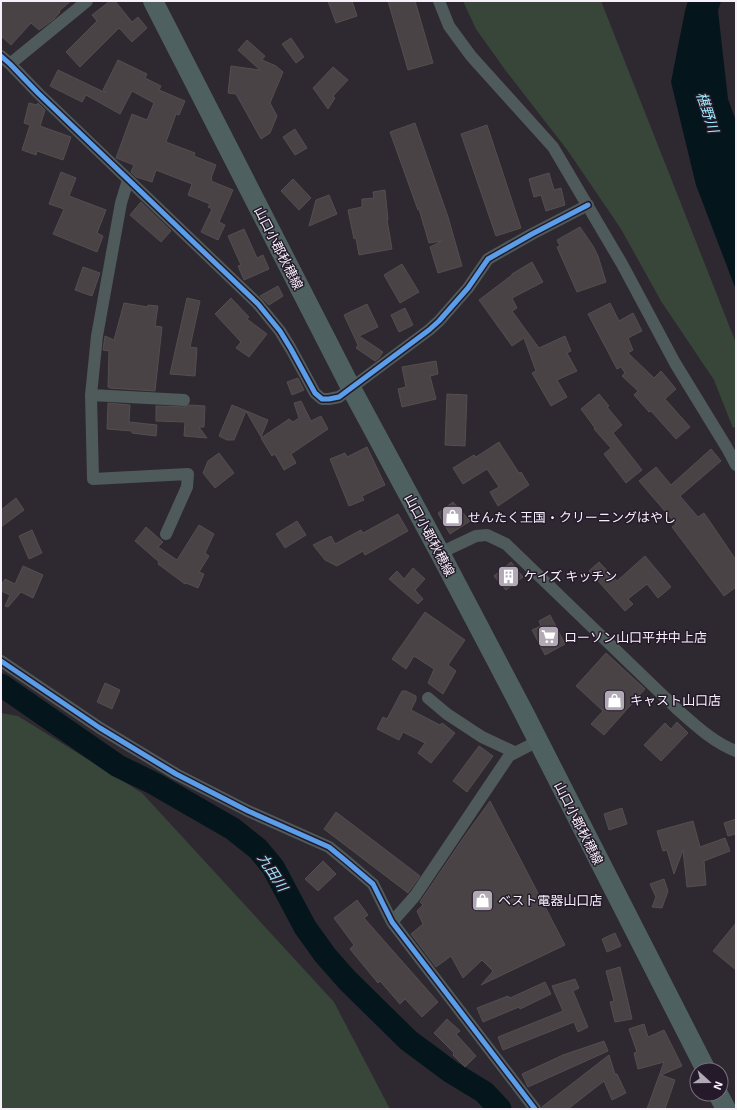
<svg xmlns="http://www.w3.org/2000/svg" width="737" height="1110" font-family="'Exo 2','Noto Sans JP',sans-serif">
<rect width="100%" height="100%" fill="#2e2830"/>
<path fill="#38463a" d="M463,1H601L736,343V426L733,428L714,380L661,301L621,229L568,151L506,71L476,29Z
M1,713L18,716L142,793L334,1002L390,1109H1Z"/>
<path fill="#04161c" d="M688,1H721L718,11L728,99L736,121V290L696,185L671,82L685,11Z"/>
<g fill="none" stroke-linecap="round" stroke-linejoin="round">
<path stroke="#04161c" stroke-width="23" d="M1,685L118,766L155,784L233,829L258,849L273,867L305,927L325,955L347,980L408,1040L451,1072L484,1092L500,1109"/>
</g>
<path fill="#494346" stroke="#544e4f" d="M1,1H71L59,11L60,12L54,19L39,30L31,23L11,45L1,36Z
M110,1H115L132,22L138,17L147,28L132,42L119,28L80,67L66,52L97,21L92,15Z
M328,1H352L357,16L336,23Z
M388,1H415L433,63L408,70Z
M291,38L304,57L296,63L282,44Z
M247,40L265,56L262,60L276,66L283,72L270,103L277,116L270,133L261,139L236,94L228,93L231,66L260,70L238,50Z
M118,60L147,74L145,78L161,86L159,90L185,101L179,115L176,114L166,142L195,153L194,156L216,165L211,178L212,179L211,181L233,190L219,222L225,225L218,240L201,232L212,209L208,207L210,204L188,195L192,184L156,170L152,182L136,177L131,172L134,165L116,158L132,114L147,120L154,103L132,91L120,114L86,95L82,102L50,86L58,70L106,93L103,90Z
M333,67L348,80L333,96L335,98L328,109L313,88Z
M29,103L37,105L38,103L45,110L40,126L71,137L63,160L37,151L36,155L22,150L30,125L24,123Z
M415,123L448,217L462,266L438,273L430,247L442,241L429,243L419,209L418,210L390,132Z
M487,125L521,228L496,236L461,134Z
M295,129L307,148L295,155L283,137Z
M61,172L76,178L69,196L106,210L97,233L103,236L97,252L53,234L64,209L49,204Z
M549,173L554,190L561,188L565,205L546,211L541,195L534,197L529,179Z
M293,179L311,198L299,210L281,191Z
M385,190L388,220H387L392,249L359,255L356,238L354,239L348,210L362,207V199L374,198L373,192Z
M329,195L337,214L309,226L316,200Z
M141,202L171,231L161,242L130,215Z
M580,227L593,246L598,256L606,282L577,292L557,247L560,246L557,240Z
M244,229L257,258L263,255L269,269L244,280L238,266L241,265L228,236Z
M532,262L543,282L512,298L517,308L512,311L539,348L565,336L571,351L567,353L577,371L557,380L567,397L551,406L532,373L536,371L524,338L512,346L479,300L512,275V274Z
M402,264L419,292L400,303L384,275Z
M83,267L100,273L92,296L75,290Z
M278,286L283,296L269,305L260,296Z
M187,298L200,301L190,347L197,348L195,376L170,374Z
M231,298L249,317L247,319L267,334L249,357L236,348L241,342L215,314Z
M124,303L148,307V305L158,306L155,326L162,327L155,391L109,388V387H108L109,351L103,350L105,336L114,340Z
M610,303L619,321L633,313L642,331L628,338L633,350L628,353L654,378L661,371L676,389L665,399L690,427L676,439L651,411L649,412L634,395L638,391L622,376L625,373L621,367L617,369L588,314Z
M367,304L378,327L359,336L383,352L379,358L375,361L356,348L358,345L344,315Z
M405,308L413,325L399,332L391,315Z
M436,361L438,374L430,376L436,399L402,407L398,389L406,387L402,367Z
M298,378L304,390L292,395L287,382Z
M447,394L467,395L465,446L445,445Z
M599,394L609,406L607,407L622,425L613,433L642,470L626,483L604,454L611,448L594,429L595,428L581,409Z
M301,401L311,421L321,416L328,429L291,454L296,463L284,470L275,454L272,456L261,438L289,419L293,422L299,418L294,403Z
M108,403L130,405L129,422L157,425L156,436L132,433V431L107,429Z
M189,405L205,406L204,427H199L207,438L184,436L185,422L156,421V406L184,407Z
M232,405L268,420L261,437L246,411L234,440H227L219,436Z
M499,442L519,473L521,472L529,485L498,506L490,492L499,487L487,469L463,484L453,468L474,455L476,457Z
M367,447L385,485L362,496L364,500L349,506L330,459L345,453L347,457Z
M711,449L721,461L680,496L698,517L704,513L736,560V587L724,596L672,527L676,524L639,481L656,467L671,485Z
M219,453L234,473L215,488L203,473L208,461Z
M16,498L24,510L1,527V510Z
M453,502L470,521L450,534L438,513Z
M398,514L408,531L365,555L363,551L337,566L325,560L313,545L331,536L335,544L361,530L363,533Z
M297,521L306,535L285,548L276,534Z
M199,525L214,534L205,553L209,556L199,572L204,574L198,588L186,583L185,584L158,564L159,562L135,541L146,527L163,542L158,547L177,560Z
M32,530L42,553L29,559L19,536Z
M645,556L671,587L658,598L647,584L628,599L633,604L625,611L589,571L599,562L617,581Z
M511,562L523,577L506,590L494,576Z
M23,566L43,575L33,598L21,592L8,607L5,606L10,595L1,591V585L5,579L15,584Z
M413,568L425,579L415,590L423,599L418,604L389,579L397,571L404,579Z
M425,612L465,640L448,665L456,671L443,694L428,683L434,669L414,656L406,669L392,659Z
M550,615L565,644L545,655L532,630L541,626L539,621Z
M606,653L645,689L604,735L591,724L603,711L576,686Z
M105,683L120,690L112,709L97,702Z
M402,691H406L416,696V700L411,710L440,725L442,723L455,733L431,763L418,753L425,743L403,732L399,740L377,729L383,717L387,719Z
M677,722L688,733L661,761L644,745L665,723L671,729Z
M479,746L493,756L467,792L453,781Z
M490,801L565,945L481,985L493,971L482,960L463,978L451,956L436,967L411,934L423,924L417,911L423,905L420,902L464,837Z
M622,808L627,824L609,830L604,814Z
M336,812L420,876L408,893L324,829Z
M736,819V834L728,836L724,823Z
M693,821L700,847L725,838L730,851L704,861L706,885L687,887L683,850L674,874L667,850L663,851L657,831Z
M323,861L336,874L318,891L305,879Z
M664,879L668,891L662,908L652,907L656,897L650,884Z
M357,900L368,915L364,918L438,1002L422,1017L405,999L400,1004L380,981L378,983L350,949L354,945L334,918Z
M736,923V970L713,951Z
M615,933L621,946L607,952L602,939Z
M620,967L632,1019L615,1022L610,1002L614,1001L606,971Z
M575,979L579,988L573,991L588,1027L578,1032L574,1022L503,1050L498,1037L563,1011L552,986Z
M545,982L551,994L520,1009L519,1007L483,1022L477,1008L508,996L510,998Z
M447,1019L460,1031L456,1034L476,1056L465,1067L453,1055L454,1053L434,1033Z
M644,1024L648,1037L664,1030L682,1066L661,1075L675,1080L665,1109H647L664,1062L638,1069L634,1053L637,1052L629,1029Z
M604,1041L608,1051L528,1087L522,1074L563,1055Z
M609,1055L615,1074H617L626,1093L612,1100L604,1081L568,1109H542V1107Z"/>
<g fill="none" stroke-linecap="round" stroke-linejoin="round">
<path stroke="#4f5a5a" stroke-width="12" d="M439,1L449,26L471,56L553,147L622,264L675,363L727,448L736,465
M1,56L10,64L38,93L258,304L280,331L291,349L315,393L322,399H329L339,397L429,330L439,321L468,288L488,259L532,234L588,205
M10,64L87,1
M128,180L121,203L97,336L91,395L93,479L188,474L187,487L166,534
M91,395L184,400
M440,553L476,536L487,535L506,544L677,709C695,725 714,743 736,751
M1,661L100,728L176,774L248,811L329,847L346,861L373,884L392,922L535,1109
M428,698L447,714L482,737L514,752
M392,922L415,896L509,756L538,741"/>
<path stroke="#4e605f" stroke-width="20" d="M153,1L351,388L440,553L524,713L706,1070
M718,1094L726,1109"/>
<defs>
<path id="cycleway" d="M1,56L10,64L38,93L258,304L280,331L291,349L315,393L322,399H329L339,397L429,330L439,321L468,288L488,259L532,234L588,205
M1,661L100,728L176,774L248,811L329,847L346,861L373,884L392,922L535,1109"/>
</defs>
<use href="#cycleway" stroke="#251a2a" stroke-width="8"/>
<use href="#cycleway" stroke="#5a9eea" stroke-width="5"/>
</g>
<defs>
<symbol id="shop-square" viewBox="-11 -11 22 22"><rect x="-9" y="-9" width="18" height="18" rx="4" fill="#b1aab4" stroke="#251a2a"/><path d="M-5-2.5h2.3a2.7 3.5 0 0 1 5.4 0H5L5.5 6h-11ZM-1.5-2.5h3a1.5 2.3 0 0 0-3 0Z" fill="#fff"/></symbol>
<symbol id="building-square" viewBox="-11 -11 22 22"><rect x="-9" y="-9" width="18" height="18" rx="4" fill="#b1aab4" stroke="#251a2a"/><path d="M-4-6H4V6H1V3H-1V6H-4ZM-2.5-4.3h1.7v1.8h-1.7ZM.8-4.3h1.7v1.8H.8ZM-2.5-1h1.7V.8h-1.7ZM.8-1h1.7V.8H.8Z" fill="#fff"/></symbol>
<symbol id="supermarket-square" viewBox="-11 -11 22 22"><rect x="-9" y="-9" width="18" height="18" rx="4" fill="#b1aab4" stroke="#251a2a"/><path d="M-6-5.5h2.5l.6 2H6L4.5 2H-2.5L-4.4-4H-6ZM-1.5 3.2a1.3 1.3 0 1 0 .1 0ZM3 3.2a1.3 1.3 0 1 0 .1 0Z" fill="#fff"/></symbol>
</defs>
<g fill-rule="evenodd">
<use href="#shop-square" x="440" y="504" width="25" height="25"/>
<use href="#building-square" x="496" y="564" width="25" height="25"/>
<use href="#supermarket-square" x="536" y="624" width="25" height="25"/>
<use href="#shop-square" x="602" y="688" width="25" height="25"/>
<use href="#shop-square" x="470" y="888" width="25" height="25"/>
</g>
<g text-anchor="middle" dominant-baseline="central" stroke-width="3" stroke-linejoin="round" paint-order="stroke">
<g font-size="13" fill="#f7f0fb" stroke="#251a2a">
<text transform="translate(279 248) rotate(63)">山口小郡秋穂線</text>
<text transform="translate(430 535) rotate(62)">山口小郡秋穂線</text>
<text transform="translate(579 823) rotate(63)">山口小郡秋穂線</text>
</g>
<g font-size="13" fill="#f7f0fb" stroke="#251a2a" text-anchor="start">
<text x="468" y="517">せんたく王国・クリーニングはやし</text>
<text x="524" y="576">ケイズ キッチン</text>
<text x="564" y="637">ローソン山口平井中上店</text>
<text x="630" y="700">キャスト山口店</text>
<text x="498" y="900">ベスト電器山口店</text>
</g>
<g font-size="14" font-style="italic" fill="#a2ebfd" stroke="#251a2a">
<text transform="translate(708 112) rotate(72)">椹野川</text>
<text transform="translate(273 872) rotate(57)">九田川</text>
</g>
</g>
<rect width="737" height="1110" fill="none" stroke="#f7f0fb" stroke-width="4"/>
<g transform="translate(709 1082) rotate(111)"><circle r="19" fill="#251a2a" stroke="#79707e"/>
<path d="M0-3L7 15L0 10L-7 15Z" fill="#b1aab4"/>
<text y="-6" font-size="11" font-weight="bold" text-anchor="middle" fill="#f7f0fb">N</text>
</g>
</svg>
